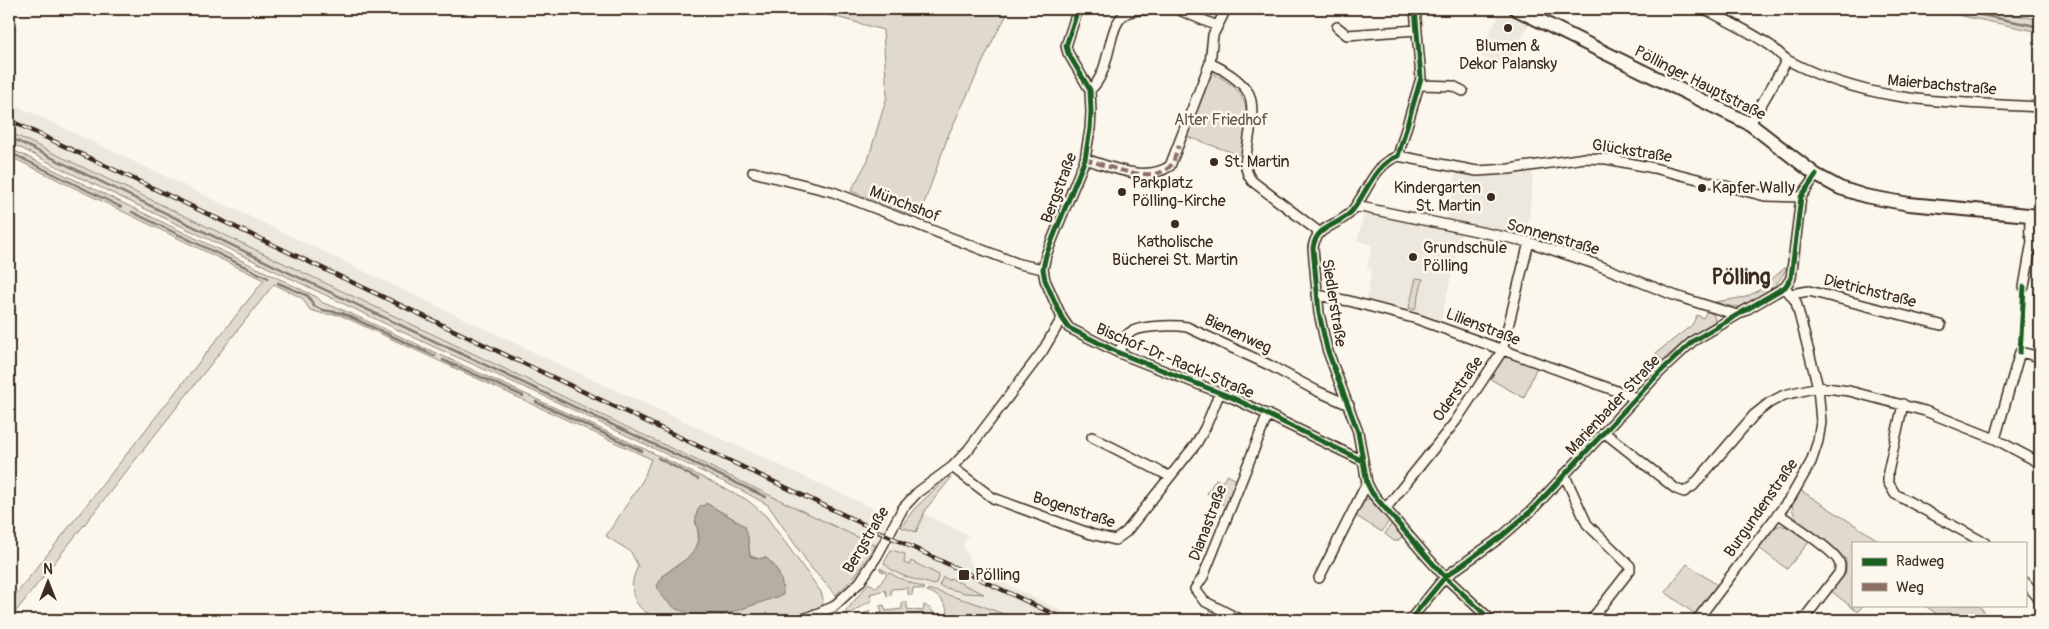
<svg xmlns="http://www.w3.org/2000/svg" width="2049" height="629" font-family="Pangolin,sans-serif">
<rect width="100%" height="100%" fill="#fbf7ec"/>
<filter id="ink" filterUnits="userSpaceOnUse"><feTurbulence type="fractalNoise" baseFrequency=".02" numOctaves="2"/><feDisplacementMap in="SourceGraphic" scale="10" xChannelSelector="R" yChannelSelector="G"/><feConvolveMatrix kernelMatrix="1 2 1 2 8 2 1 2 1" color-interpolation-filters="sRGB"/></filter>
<g filter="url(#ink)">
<path fill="#ede8dd" d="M1502,9L1529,24L1506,68L1478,54Z
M9,102L561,365L888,515L876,546L9,132Z
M1527,169L1532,171L1533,175L1528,231L1526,235L1447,220L1456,171L1493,174Z
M1365,211L1462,232L1441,320L1366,299L1372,270L1367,268L1372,245L1357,241Z
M914,509L968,535L963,546L974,569L1081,620H1019L975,603L912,583L881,568L902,525Z"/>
<path fill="#dfd9ce" stroke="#8d8276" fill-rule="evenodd" d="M808,9H1010L993,40L948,136L919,218L851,191L868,160L887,96L883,30Z
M1928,9H1989L2040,20V32Z
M1212,73C1254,93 1250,115 1242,156L1185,136Z
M9,132L876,546L855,576L836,595L812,569L768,505L741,490L544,396L432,346L66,171L9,142Z
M9,148L317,297L323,303L343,310L653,453L746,499L766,516L821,592L823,599L822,605C792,626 752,620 718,620C702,620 678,623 664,620C635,613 625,592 638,566L631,552L606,536L643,480L651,459L340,315L324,314L310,310L302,298L274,284L9,620V603L264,280L9,156ZM707,504L738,521L748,537L750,556L759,559L662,576C683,561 707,552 695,521Z
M1787,266C1781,284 1757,306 1738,307C1731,307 1722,304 1715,302L1746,297L1759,290Z
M1416,278L1423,279L1415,310L1409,308Z
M1707,311L1714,315L1715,321L1687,339L1663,360L1656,353L1692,325L1697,315L1703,318Z
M1504,355L1537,366L1524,398L1490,379Z
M1227,475L1237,480L1226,507L1207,493L1216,479L1222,482Z
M948,477L951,478L926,509L916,532L901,527L914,509Z
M1800,490L1883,543H1853V605H1863L1858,612L1831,591L1846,572V559L1800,523C1789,511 1791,503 1800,490Z
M1366,499H1369L1389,521L1382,532L1356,516Z
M1391,524L1402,537L1398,541H1394L1385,534Z
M1780,525L1790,528L1809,542L1787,569L1759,548L1774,528Z
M891,550L905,554L904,563L909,565L911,561L939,575L935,585C918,580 896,577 884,563Z
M1687,564L1717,585L1695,614L1665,592Z
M880,568L899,578L924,588V590L913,588L912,595L908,594V588L891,589V595L887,596L885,590L870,594L872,600L849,614H846V611L869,583L877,588L887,574L880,570Z
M943,577L949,580L950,578L984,594L965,593L939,586Z
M928,589L975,603L1019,620L966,616L943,620L942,616L948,614C946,603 939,595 927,591Z
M902,602H907V609L923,611L924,605C931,608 935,612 935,620H925V619L916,620H858L862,615L870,610L873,616L882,612L880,606L884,605L886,611L902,609Z
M1924,605H1979L1990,620H1946Z"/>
<path fill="#b6aea2" stroke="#85796d" d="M706,503L745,526L748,537L750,556L759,559L765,557C778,566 783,580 783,595L715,618L699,617L676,609L662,597L657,586C666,566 686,565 696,548C705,534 689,521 700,506L705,505Z"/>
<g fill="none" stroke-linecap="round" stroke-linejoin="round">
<path stroke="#85796d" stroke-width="2.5" d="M1953,9L2040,27
M9,137L283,270L766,497
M9,152L121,207
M132,212L268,278
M278,283L308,296L314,306L322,310L342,313L435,356
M443,360L523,396
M536,402L642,451
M658,458L698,479"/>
<defs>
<path id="street" d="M1078,9L1066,46L1068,53L1090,90L1091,112L1090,129L1085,159L1046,255L1043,269L1045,280L1062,318L1069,328L1119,353L1233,398L1363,461
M1177,9L1217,26
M1415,9L1421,78L1398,156C1373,165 1367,194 1351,212C1337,227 1316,225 1313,248L1319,313L1327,349L1358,432L1367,483L1372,493L1426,556L1445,577L1491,620
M1705,9C1727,21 1751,32 1771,46C1777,51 1782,57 1789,61C1874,105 1948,101 2040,107
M1337,27L1347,35L1417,30
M1210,63C1223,69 1242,81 1249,94C1255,108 1250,130 1248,144C1245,159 1243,169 1252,181L1319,232
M1420,85L1453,86L1463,91
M1090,90C1114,70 1105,21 1129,12C1138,9 1150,9 1160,9
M1750,124L1787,60
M1398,156L1477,171L1509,169L1585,158L1607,159L1654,168L1765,196L1801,197
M1085,159C1112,167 1145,183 1170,166L1210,63L1213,35L1226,9
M753,172L833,192L1019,264L1043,269
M1356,206L1529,242L1595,264L1676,296L1737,315
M2031,215C2029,229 2027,239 2040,247
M2024,287L2032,241
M1791,294L1809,291L1941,325
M1317,295L1349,301L1417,319L1636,398
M1119,353C1121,347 1124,340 1127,335C1135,325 1175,325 1187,327L1269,365L1317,391L1349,405
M1903,404L1888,472V482L1895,494L1985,543
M1605,433L1676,489L1684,492L1693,486L1754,415L1769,403L1784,395L1818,387L1849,391L1925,411L1995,439L2040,463
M1092,437L1169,476
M1995,439L2020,352L2040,357
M952,467L993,498L1091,534L1115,540L1126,532L1196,444L1205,428L1220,392
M1564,474L1587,524L1630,566V570L1591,620
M1386,508L1455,422L1502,351L1529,242
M1779,514C1791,523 1834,550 1839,562C1841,566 1840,569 1839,573L1803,620
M1319,578L1367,483
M2025,582L2040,600
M801,620L833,607L860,582L877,556L903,508L918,492L952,467L968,450L1042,352L1062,318
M1241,620L1204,601L1195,589L1203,577L1268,414
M1410,620L1445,577L1501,537L1531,511L1659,373L1693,341L1785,287L1791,278L1801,197L1816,175
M1697,620L1791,497L1811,462L1818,441L1821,422L1818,387L1796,302L1785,287"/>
<path id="secondary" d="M1516,9L1750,124L1816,175L1840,188L1865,196L1909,204L2040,216"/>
</defs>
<use href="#street" stroke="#3b2a1e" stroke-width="12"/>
<use href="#secondary" stroke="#3b2a1e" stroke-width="16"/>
<use href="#street" stroke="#fbf7ec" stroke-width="9"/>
<use href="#secondary" stroke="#fbf7ec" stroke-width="12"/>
<defs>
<path id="rail" d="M9,120L1066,620"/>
</defs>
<use href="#rail" stroke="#3b2a1e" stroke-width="4.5"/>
<use href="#rail" stroke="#fbf7ec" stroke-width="2.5" stroke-dasharray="8" stroke-linecap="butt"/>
<path stroke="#8d6e63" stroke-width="4" stroke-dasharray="8 4" stroke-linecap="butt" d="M1085,159C1105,165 1157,187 1172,164C1175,159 1176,151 1179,146"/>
<defs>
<path id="cycleway" d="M1078,9L1066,46L1068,53L1090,90L1091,112L1090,129L1085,159L1046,255L1043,269L1045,280L1062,318L1069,328L1119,353L1233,398L1363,461
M1415,9L1421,78L1398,156C1373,165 1367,194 1351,212C1337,227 1316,225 1313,248L1319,313L1327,349L1358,432L1367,483L1372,493L1426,556L1445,577L1491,620
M2020,352L2024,287
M1410,620L1445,577L1501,537L1531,511L1659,373L1693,341L1785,287L1791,278L1801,197L1816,175"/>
</defs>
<use href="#cycleway" stroke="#fbf7ec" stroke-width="8"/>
<use href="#cycleway" stroke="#1b5e20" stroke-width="5"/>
</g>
</g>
<g fill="#3b2a1e" stroke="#fbf7ec" stroke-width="2">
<circle cx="1508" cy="28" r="5"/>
<circle cx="1214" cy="162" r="5"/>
<circle cx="1702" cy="188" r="5"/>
<circle cx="1122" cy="192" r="5"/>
<circle cx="1491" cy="197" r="5"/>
<circle cx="1175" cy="224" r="5"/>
<circle cx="1413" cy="257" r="5"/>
<rect x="958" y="569" width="12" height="12" rx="2.5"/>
</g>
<g text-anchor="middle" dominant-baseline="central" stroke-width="5" stroke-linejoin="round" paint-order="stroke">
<g font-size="16" fill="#3b2a1e" stroke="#fbf7ec" text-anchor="start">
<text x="1508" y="46" text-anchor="middle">Blumen &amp;<tspan x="1508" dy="18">Dekor Palansky</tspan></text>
<text x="1224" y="162">St. Martin</text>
<text x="1132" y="183">Parkplatz<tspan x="1132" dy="18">Pölling-Kirche</tspan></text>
<text x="1481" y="188" text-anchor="end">Kindergarten<tspan x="1481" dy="18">St. Martin</tspan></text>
<text x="1712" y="188">Kapfer Wally</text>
<text x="1175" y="242" text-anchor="middle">Katholische<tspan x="1175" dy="18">Bücherei St. Martin</tspan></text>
<text x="1423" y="248">Grundschule<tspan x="1423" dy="18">Pölling</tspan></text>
<text x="975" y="575">Pölling</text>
</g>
<g font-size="16" fill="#3b2a1e" stroke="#fbf7ec">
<text transform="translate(1700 83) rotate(27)">Pöllinger Hauptstraße</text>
<text transform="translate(1942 85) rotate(5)">Maierbachstraße</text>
<text transform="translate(1632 151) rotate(9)">Glückstraße</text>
<text transform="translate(1059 188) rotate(-69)">Bergstraße</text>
<text transform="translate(905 204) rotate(21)">Münchshof</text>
<text transform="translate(1553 237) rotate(16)">Sonnenstraße</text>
<text transform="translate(1870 291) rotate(14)">Dietrichstraße</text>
<text transform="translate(1334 303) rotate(81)">Siedlerstraße</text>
<text transform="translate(1483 327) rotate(21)">Lilienstraße</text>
<text transform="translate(1238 334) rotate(25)">Bienenweg</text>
<text transform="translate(1175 361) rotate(23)">Bischof-Dr.-Rackl-Straße</text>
<text transform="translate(1458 389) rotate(-55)">Oderstraße</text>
<text transform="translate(1613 405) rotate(-47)">Marienbader Straße</text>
<text transform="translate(1761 508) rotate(-55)">Burgundenstraße</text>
<text transform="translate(1074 510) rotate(18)">Bogenstraße</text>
<text transform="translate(1208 523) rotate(-69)">Dianastraße</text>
<text transform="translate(866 540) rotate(-59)">Bergstraße</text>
</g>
<g font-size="16" fill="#64564a" stroke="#fbf7ec">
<text x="1221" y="120">Alter Friedhof</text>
</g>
<g font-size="21" font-weight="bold" fill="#3b2a1e" stroke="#fbf7ec">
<text x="1741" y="277">Pölling</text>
</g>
</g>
<rect width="2049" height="629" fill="none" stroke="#fbf7ec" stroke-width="30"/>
<rect x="15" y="15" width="2019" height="599" fill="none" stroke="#3b2a1e" stroke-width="2" filter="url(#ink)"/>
<rect x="1852" y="542" width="175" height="65" fill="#fbf7ec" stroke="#aea59a"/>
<rect x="1862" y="558" width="25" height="8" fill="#1b5e20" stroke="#aea59a"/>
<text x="1896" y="566" font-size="15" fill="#3b2a1e">Radweg</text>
<rect x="1862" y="583" width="25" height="8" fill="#8d6e63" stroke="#aea59a"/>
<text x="1896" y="592" font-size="15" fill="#3b2a1e">Weg</text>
<g transform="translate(48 582)" stroke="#fbf7ec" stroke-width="4" paint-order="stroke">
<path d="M0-4L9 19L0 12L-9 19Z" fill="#3b2a1e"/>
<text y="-8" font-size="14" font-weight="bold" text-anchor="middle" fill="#3b2a1e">N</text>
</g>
</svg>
